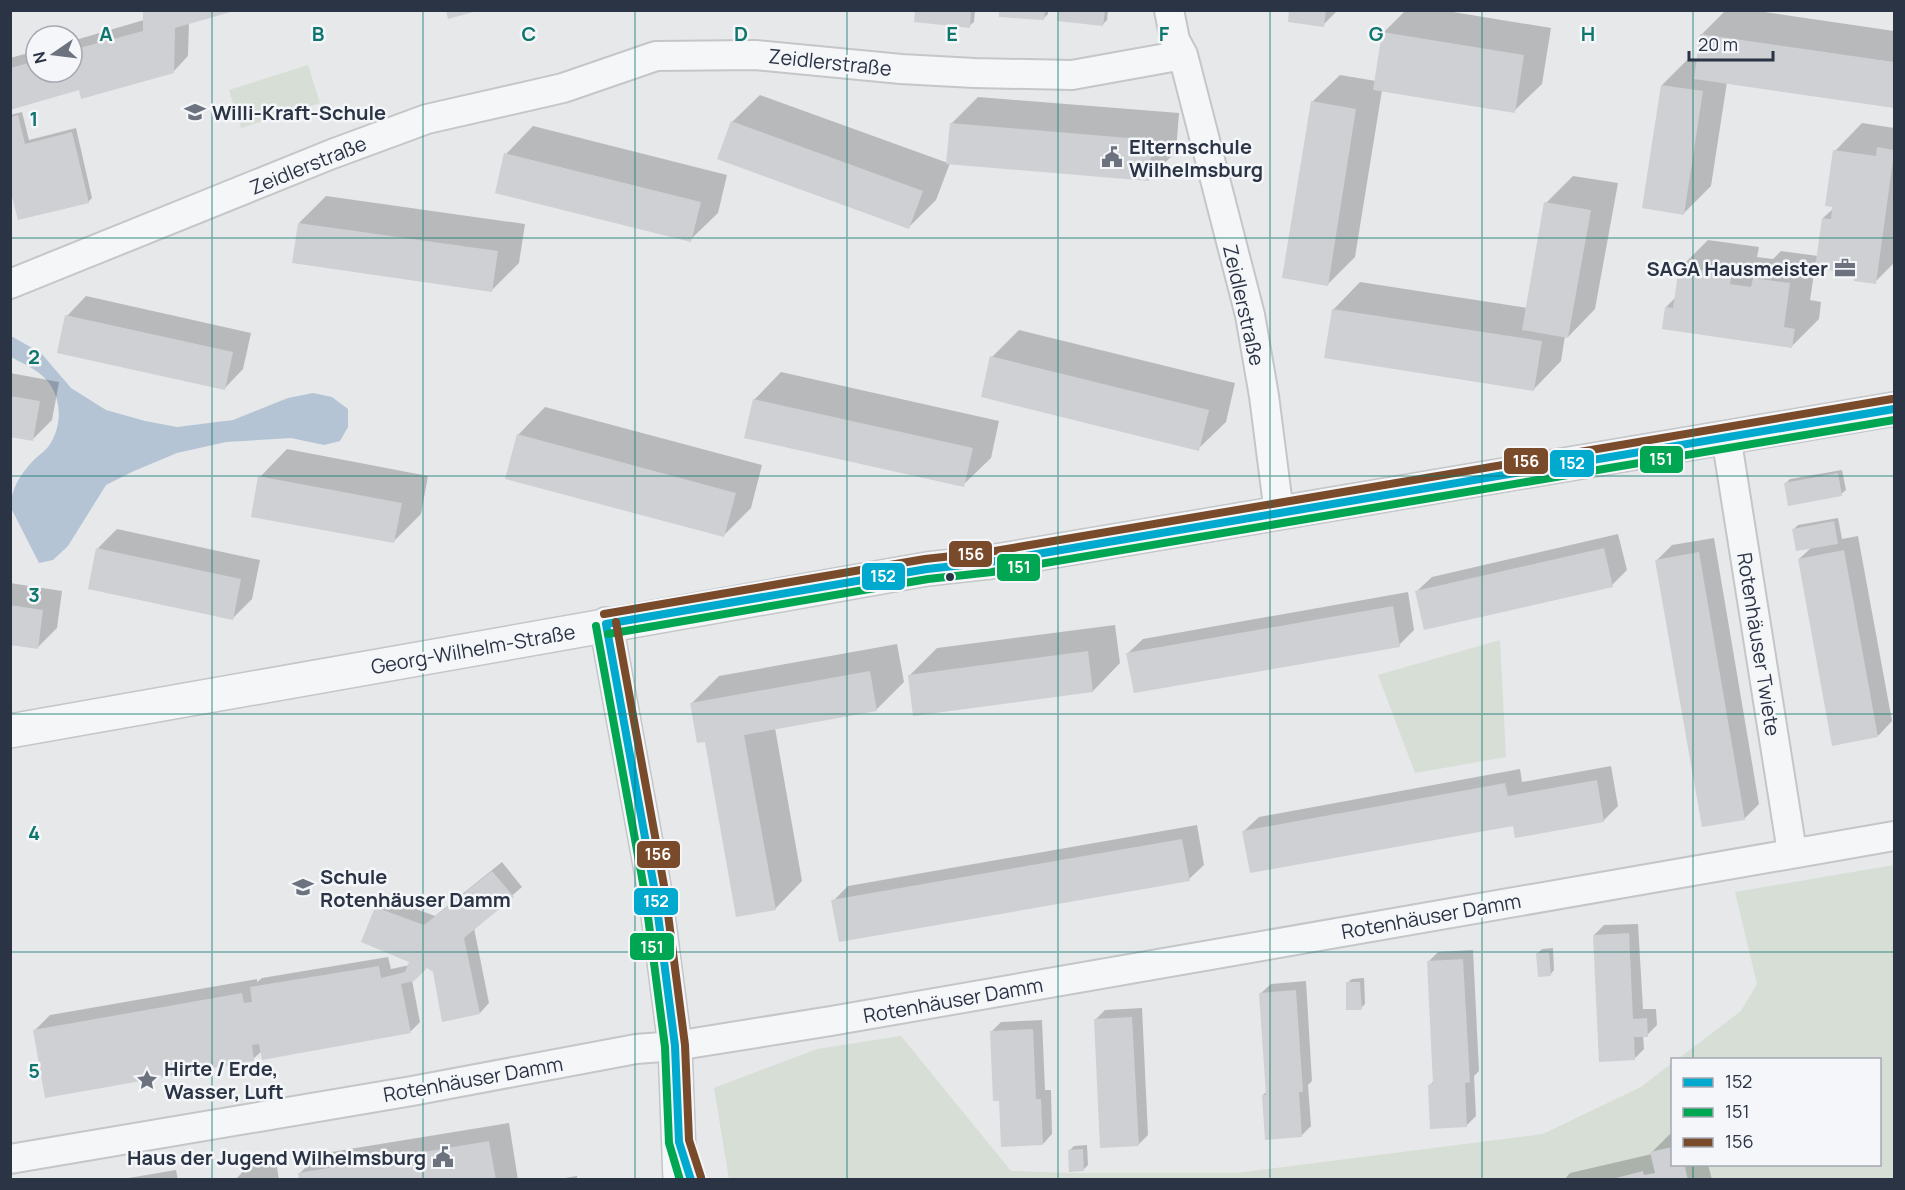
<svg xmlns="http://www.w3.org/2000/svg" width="1905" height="1190" font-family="Manrope,sans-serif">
<rect width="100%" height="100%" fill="#e6e8ea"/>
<path fill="#d6ded6" d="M308,65L320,103L241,128L229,90Z
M1500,640L1506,757L1415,773L1378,675Z
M1894,865V1179H729L714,1088L817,1049L901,1036L1011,1171L1070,1173H1237L1543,1134L1641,1087L1672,1063V1164H1880V1060L1678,1059L1741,1011L1757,984L1735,892Z"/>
<path fill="#b4c4d5" d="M11,336L41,353L71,388L106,410L145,421L177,427L233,420L288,398L313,393L332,397L348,409V427L340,441L324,445L291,438L226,442L177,453L134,471L106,485L68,546L53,560L39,563L11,508C10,491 20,475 31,463C36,457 43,453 48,447C65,424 62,390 39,373C30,366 20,362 11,357Z"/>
<path fill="#0003" d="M144,10H230L189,22L188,56L174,71L80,88L10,109V58L36,51V72H72V41L144,20Z
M917,10H975L974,22L969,26Z
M1001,10H1048V14L1043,19Z
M1059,10H1108L1107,20L1102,25Z
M1291,10H1338L1323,25Z
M1406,10H1441L1551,28L1542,84L1514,111L1382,90L1355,257L1328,284L1312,102L1340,75L1376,81L1383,33Z
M1726,10H1751L1894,31V106L1727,82L1711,186L1684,213L1662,85L1689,58L1698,59L1701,35Z
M760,95L948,163L951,124L978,97L1179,113L1176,152L1148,179L950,163L936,200L909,227L732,122Z
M22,112L29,140L76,128L92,198L88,202L10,182V115Z
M1862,123L1894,128V263L1875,282L1857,273L1815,267L1810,300L1821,302L1819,319L1791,347L1666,307L1676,297L1681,267L1708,240L1759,247L1757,257L1773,259L1781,251L1818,256L1823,218L1834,208L1835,151Z
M533,126L727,175L718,213L690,240L506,154Z
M1573,176L1618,183L1595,309L1568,337L1565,336L1561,361L1534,389L1333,310L1360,282L1527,308L1546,203Z
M326,196L525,224L519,263L492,290L299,223Z
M86,296L251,333L243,369L224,389L67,316Z
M1019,330L1235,383L1226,422L1198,449L992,357Z
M781,372L999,421L991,458L963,485L754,400Z
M10,373L59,382L52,420L33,439L10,436Z
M545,407L762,465L751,508L723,536L518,435Z
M287,449L428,476L421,514L393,542L260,477Z
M1842,470L1846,490L1841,494L1785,484L1790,479Z
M1838,518L1842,539L1858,536L1892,721L1878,736L1799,559L1812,547L1794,529L1798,525Z
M117,529L260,560L252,599L232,619L98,548Z
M1618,534L1627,570L1612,585L1417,591L1432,577Z
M1714,538L1759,804L1744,819L1657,560L1672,545Z
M10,583L62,591L57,628L37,648L10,644Z
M1408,592L1414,630L1399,645L1128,653L1143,639Z
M1115,625L1120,663L1093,691L910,675L937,648Z
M897,644L904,682L876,710L775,728L802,881L775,909L692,703L719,676Z
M1611,766L1618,806L1603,821L1244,831L1259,817L1520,769L1522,782Z
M1197,825L1204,865L1189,879L833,901L848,886Z
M502,862L522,887L474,928L489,1003L480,1013L434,971L426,967L412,980L420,1022L411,1031L262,1051L253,1059L35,1030L50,1015L257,979V982L262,978L388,957L391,969L410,965L411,961L376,908L386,898L435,916Z
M1638,924L1643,1009H1656L1657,1025L1647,1035H1643L1644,1049L1634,1059L1594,935L1604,925Z
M1553,948L1554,970L1550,975L1538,953L1542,949Z
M1473,950L1479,1071L1474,1076L1476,1116L1466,1126L1430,1085L1434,1081L1428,962L1438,952Z
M1364,978L1365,1004L1361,1008L1347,983L1352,979Z
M1306,981L1312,1081L1308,1085L1311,1126L1301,1136L1263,1095L1267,1091L1261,993L1271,984Z
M1142,1008L1148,1135L1138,1145L1095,1020L1105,1010Z
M1042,1020L1045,1090H1051L1052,1134L1043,1144L1000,1099L991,1032L1001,1022Z
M509,1123L518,1180H300L299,1174L319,1154Z
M1671,1133L1672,1164H1708L1712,1180H1564L1570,1173L1652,1154V1152Z
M1087,1145L1088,1165L1083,1170L1070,1150L1074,1146Z
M276,1161L279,1180H235L249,1165Z
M176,1170L178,1180H117Z
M577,1176V1180H553Z"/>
<path fill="#ced0d3" d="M143,10L234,11L175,28L174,73L81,99L79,90L10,110V68L36,61V72H72V50L143,31Z
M446,10H477V11L448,19Z
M915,10H971L970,28L914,22Z
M999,10H1045L1044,20L999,17Z
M1058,10H1105L1103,26L1057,21Z
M1289,10H1326L1324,27L1288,22Z
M1382,32L1524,55L1515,113L1373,90Z
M1700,34L1894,62V108L1694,79Z
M1661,85L1703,91L1684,215L1642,208Z
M1311,101L1356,109L1328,286L1282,278Z
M18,115L25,144L72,132L89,203L18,220L10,189V117Z
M731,121L923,191L909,229L717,159Z
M950,123L1152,140L1149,181L946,164Z
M1877,147L1894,150V153L1876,284L1854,281L1855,274L1815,268L1822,218L1831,219L1832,207L1825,206L1833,150L1876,156Z
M504,153L701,202L691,242L495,193Z
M1544,202L1591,210L1568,338L1522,330Z
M298,223L498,251L492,292L292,263Z
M1679,267L1732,274L1730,284L1751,287L1753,278L1790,283L1784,327L1795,329L1792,348L1662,329L1665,307L1673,308Z
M1332,309L1542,341L1534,391L1324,358Z
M65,315L233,352L225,390L57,353Z
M990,356L1209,410L1199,451L981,397Z
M10,396L40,401L33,441L10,437Z
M753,399L973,448L964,487L744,438Z
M517,434L736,493L724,537L505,479Z
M1838,473L1842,496L1788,506L1784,483Z
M258,476L402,503L394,543L251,517Z
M1834,521L1838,544L1796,551L1792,529Z
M96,548L241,579L233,620L88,589Z
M1604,548L1613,587L1424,630L1415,591Z
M1844,550L1878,737L1832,746L1798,559Z
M1699,552L1745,820L1702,827L1655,560Z
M10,605L43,610L38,649L10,645Z
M1393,606L1400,647L1134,693L1126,653Z
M1088,651L1093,692L913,716L908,675Z
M870,671L877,711L744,735L776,910L736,917L705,742L697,743L690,703Z
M1597,780L1604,822L1515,838L1513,826L1250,873L1242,831L1505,783L1508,796Z
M1182,839L1190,881L839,942L831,900Z
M492,871L514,897L464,938L480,1014L442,1022L433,972L427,968L414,981L401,984L411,1033L262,1060L259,1044L252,1045L254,1061L45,1098L33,1030L242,993L244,1003L252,1002L250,987L379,966L381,978L405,972L409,962L361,942L375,907L424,925Z
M1629,933L1633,1019L1647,1018L1648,1037H1634L1635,1060L1599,1062L1593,935Z
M1549,952L1551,976L1538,977L1536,953Z
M1463,959L1470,1082L1465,1083L1467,1127L1430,1129L1428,1085L1433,1084L1427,961Z
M1346,982H1360L1362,1010H1346Z
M1296,990L1303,1092H1299L1302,1137L1265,1140L1262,1095H1266L1259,993Z
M1132,1017L1139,1146L1100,1148L1094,1019Z
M1033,1029L1036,1099H1041L1043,1145L1001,1147L999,1101H993L990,1031Z
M489,1141L496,1180H299L298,1173Z
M1672,1147V1164H1693L1685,1167L1688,1180H1608L1643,1171L1644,1175L1655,1173L1650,1152Z
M1083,1149L1084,1171L1069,1172L1068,1150Z"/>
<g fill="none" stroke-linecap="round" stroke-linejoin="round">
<defs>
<path id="minor" d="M1169,10L1175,40L1183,55
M10,284L332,154L427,119L563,88L656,56L755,55L901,69L974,73L1072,75L1183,55L1250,315L1264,396L1279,513
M1726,436L1792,852
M10,1159L412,1091L636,1049L675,1046L831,1021L1894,836"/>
<path id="tertiary" d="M606,624L655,892L675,1046L680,1180
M10,731L927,569L990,562L1894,409"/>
</defs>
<use href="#minor" stroke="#c4c6c8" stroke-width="32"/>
<use href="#tertiary" stroke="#c4c6c8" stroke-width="36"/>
<use href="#minor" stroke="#f5f6f7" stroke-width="28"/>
<use href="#tertiary" stroke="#f5f6f7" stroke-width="33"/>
<defs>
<path id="bus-1" d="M606,624L927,569L990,562L1894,409
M606,624L655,892L675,1046L679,1142L691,1180"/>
<path id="bus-2" d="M596,626L645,894L665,1047L669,1143L680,1180
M608,634L928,579L992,572L1894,420"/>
<path id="bus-3" d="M604,614L925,559L989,552L1892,399
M616,622L665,891L685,1045L689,1140L701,1177"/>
</defs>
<use href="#bus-1" stroke="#f4f6f9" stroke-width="12"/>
<use href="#bus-2" stroke="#f4f6f9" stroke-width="12"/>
<use href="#bus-3" stroke="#f4f6f9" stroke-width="12"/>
<use href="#bus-1" stroke="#00a9ce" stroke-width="8"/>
<use href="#bus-2" stroke="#00a651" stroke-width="8"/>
<use href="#bus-3" stroke="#7a4b2a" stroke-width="8"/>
</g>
<path fill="none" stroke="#0f766e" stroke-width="1.5" stroke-opacity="0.55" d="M212,10V1180M423,10V1180M635,10V1180M847,10V1180M1058,10V1180M1270,10V1180M1482,10V1180M1693,10V1060M10,238H1894M10,476H1894M10,714H1894M10,952H1894M1693,1164V1180"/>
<defs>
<symbol id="school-bare" viewBox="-9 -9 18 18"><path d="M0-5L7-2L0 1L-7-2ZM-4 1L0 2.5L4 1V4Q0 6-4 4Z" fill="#6c737f" stroke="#f4f6f9" stroke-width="2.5" paint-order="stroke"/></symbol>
<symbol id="civic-bare" viewBox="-9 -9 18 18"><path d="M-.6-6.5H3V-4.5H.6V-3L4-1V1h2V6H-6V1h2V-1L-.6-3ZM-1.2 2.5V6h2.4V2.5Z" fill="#6c737f" stroke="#f4f6f9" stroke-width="2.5" paint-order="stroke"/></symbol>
<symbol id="office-bare" viewBox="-9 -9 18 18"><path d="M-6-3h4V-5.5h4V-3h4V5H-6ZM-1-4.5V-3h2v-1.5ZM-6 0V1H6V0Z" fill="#6c737f" stroke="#f4f6f9" stroke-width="2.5" paint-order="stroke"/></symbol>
<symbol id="sight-bare" viewBox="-9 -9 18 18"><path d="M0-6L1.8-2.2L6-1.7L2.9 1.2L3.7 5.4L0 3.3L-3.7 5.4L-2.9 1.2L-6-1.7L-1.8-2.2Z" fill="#6c737f" stroke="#f4f6f9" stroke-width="2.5" paint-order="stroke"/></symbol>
</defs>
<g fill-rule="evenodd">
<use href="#school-bare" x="180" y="97" width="30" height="30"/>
<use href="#civic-bare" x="1097" y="142" width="30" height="30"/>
<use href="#office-bare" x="1830" y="253" width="30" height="30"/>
<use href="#school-bare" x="288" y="872" width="30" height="30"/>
<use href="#sight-bare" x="132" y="1065" width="30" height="30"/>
<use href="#civic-bare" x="428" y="1142" width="30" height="30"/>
</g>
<circle fill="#2b3445" stroke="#f4f6f9" stroke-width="2" cx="950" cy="577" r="5"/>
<g text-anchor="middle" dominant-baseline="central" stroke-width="5" stroke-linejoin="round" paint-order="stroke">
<g font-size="20" fill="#2b3445" stroke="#f4f6f9">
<text transform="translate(830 62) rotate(6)">Zeidlerstraße</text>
<text transform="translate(308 165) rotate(-22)">Zeidlerstraße</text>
<text transform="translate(1244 305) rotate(77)">Zeidlerstraße</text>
<text transform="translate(1759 644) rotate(81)">Rotenhäuser Twiete</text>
<text transform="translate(473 649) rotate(-10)">Georg-Wilhelm-Straße</text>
<text transform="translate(1431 916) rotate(-10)">Rotenhäuser Damm</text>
<text transform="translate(953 1000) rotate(-10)">Rotenhäuser Damm</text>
<text transform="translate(473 1079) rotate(-10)">Rotenhäuser Damm</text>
</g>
<g font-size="20" font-weight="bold" fill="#2b3445" stroke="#f4f6f9" text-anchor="start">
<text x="212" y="112">Willi-Kraft-Schule</text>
<text x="1129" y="146">Elternschule<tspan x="1129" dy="23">Wilhelmsburg</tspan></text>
<text x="1828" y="268" text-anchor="end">SAGA Hausmeister</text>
<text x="320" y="876">Schule<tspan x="320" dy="23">Rotenhäuser Damm</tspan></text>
<text x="164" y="1068">Hirte / Erde,<tspan x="164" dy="23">Wasser, Luft</tspan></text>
<text x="426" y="1157" text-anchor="end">Haus der Jugend Wilhelmsburg</text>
</g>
</g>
<g font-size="20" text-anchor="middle" font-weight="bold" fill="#0f766e" stroke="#f4f6f9" stroke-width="5" stroke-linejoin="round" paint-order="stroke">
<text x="106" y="41">A</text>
<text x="318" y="41">B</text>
<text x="529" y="41">C</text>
<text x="741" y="41">D</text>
<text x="952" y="41">E</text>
<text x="1164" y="41">F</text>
<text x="1376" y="41">G</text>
<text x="1588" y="41">H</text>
<text x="34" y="126">1</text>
<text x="34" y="364">2</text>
<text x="34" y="602">3</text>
<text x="34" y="840">4</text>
<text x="34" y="1078">5</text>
</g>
<g stroke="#f4f6f9" stroke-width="2">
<rect x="1639" y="445" width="45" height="29" rx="6" fill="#00a651"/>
<rect x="1503" y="447" width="46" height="28" rx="6" fill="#7a4b2a"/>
<rect x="1549" y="449" width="46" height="29" rx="6" fill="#00a9ce"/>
<rect x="948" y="540" width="45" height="28" rx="6" fill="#7a4b2a"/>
<rect x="996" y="553" width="45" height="29" rx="6" fill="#00a651"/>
<rect x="861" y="562" width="45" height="29" rx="6" fill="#00a9ce"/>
<rect x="636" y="840" width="45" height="29" rx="6" fill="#7a4b2a"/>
<rect x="633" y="887" width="46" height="29" rx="6" fill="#00a9ce"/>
<rect x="629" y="932" width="46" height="29" rx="6" fill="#00a651"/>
</g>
<g font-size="16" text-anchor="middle" font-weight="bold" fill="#fff">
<text x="1661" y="465">151</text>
<text x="1526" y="467">156</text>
<text x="1572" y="469">152</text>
<text x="971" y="560">156</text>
<text x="1019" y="573">151</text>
<text x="883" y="582">152</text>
<text x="658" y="860">156</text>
<text x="656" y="907">152</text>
<text x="652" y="953">151</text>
</g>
<rect width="1905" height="1190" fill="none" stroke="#2b3445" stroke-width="24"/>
<rect x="1671" y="1058" width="210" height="108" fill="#f4f6f9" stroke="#a4a8b1" stroke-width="1.5"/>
<rect x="1683" y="1078" width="30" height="9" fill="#00a9ce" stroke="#a4a8b1" stroke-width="1.5"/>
<text x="1725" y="1088" font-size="18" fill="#2b3445">152</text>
<rect x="1683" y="1108" width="30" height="9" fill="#00a651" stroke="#a4a8b1" stroke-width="1.5"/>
<text x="1725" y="1118" font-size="18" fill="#2b3445">151</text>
<rect x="1683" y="1138" width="30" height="9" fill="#7a4b2a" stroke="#a4a8b1" stroke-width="1.5"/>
<text x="1725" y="1148" font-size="18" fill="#2b3445">156</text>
<g transform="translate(54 54) rotate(256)"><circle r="28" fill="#f4f6f9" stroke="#a4a8b1" stroke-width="1.5"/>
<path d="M0-4.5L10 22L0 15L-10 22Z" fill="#6c737f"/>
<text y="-9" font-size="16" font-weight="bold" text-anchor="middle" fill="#2b3445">N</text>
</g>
<path d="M1689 51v9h84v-9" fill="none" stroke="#2b3445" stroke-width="3"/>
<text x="1698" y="51" font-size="18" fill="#2b3445" stroke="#f4f6f9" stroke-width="4.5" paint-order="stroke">20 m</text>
</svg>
